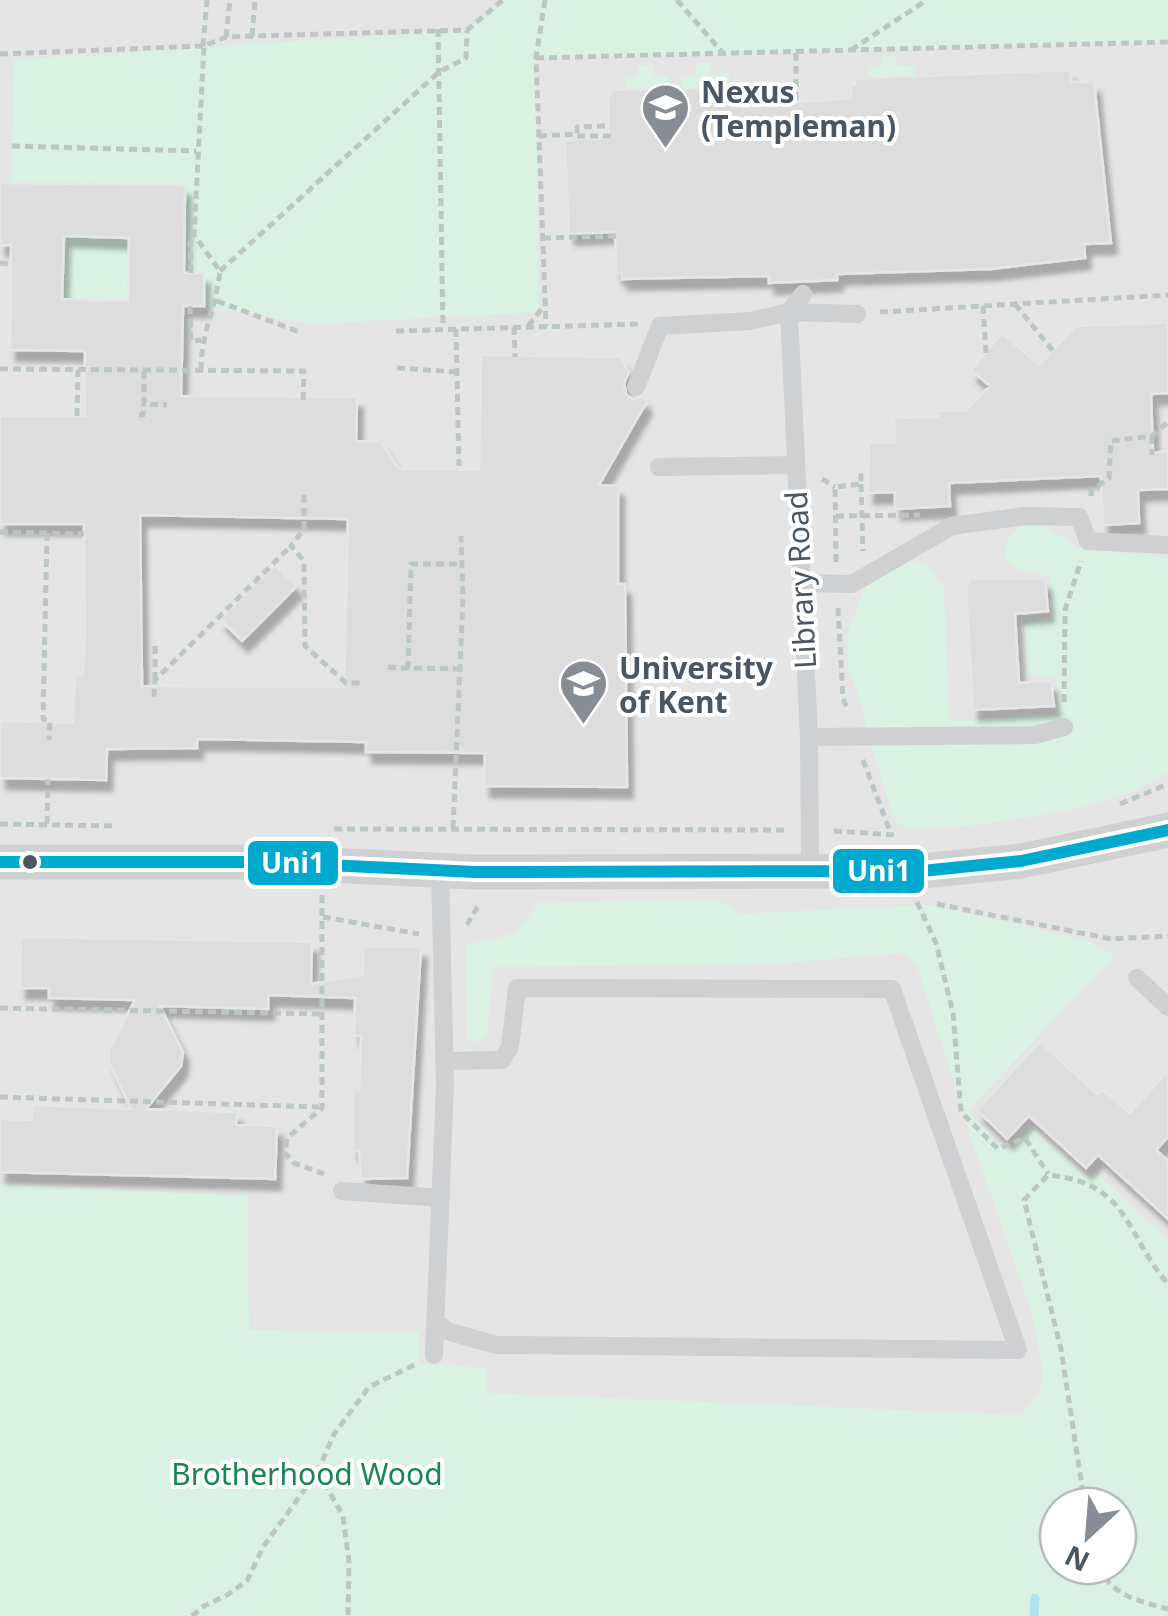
<svg xmlns="http://www.w3.org/2000/svg" width="1168" height="1616" font-family="'Noto Sans',sans-serif">
<defs>
<filter id="shadow"><feDropShadow dx="6" dy="11" stdDeviation="2.5" flood-color="#0004"/></filter>
</defs>
<rect width="100%" height="100%" fill="#f4f4f4"/>
<path fill="#e6e5e6" fill-rule="evenodd" d="M0,0H1168V1616L0,1452ZM1058,1506H1118V1566H1058Z"/>
<path fill="#d9f2e3" fill-rule="evenodd" d="M503,0H1168V42L536,58L539,312L314,324L204,306L184,273V185L12,183L14,60L467,30Z
M882,56H896L897,66H915V85H869V67L882,66Z
M710,63L711,75L729,73V92H710V87L683,93L681,77L696,76V64Z
M653,65L654,76H668L670,93L655,94L654,89L627,95L626,78L639,77L638,66Z
M64,236L129,238L128,301L62,299Z
M1032,524L1050,529L1078,548L1168,558V773L1127,794L1068,811L977,825L910,830L895,822L872,749L858,692L848,672V632L865,587L900,563L917,561L928,566L944,588L949,721L1057,715V677L1027,675L1025,622L1051,619V577L1014,568L1005,559C1004,539 1013,529 1032,524Z
M717,899L740,914L929,905L1081,939L1115,955L968,1110L1004,1150L1028,1124L1087,1178L1094,1170L1168,1241V1616H0V1184L248,1196L249,1330L419,1332V1363L486,1368L487,1393L1020,1415L1040,1393L1043,1375L1033,1316L978,1158L917,966L904,953L773,964L493,967L487,1035L478,1042L467,1040L466,945C503,937 520,939 537,903ZM1058,1506H1118V1566H1058Z"/>
<g fill="none" stroke-linecap="round" stroke-linejoin="round">
<path stroke="#aee2f0" stroke-width="9" d="M1034,1616L1035,1598"/>
</g>
<path fill="#ddddde" stroke="#e5e6e7" stroke-width="2.5" fill-rule="evenodd" filter="url(#shadow)" d="M1069,70L1072,82H1094L1111,243L1084,244L1085,258L991,269L837,274V280L769,283V276L622,279V273H616L615,232L569,234L565,140L609,138L608,95H611V90L742,87L743,107L851,98V85H855V79Z
M0,183L185,185L184,273H204V306H183L181,396L357,397L356,441L381,442L399,469L479,470L481,355L620,357L629,372L624,383L626,394L632,399L643,397L646,403L599,485L618,486V584H625L627,787L484,786L485,753L366,752V742L197,739V748L107,749L106,780L0,778V721L73,723L75,675H83L85,634L84,524H0V416H85V351L10,350L11,245H0ZM64,236L129,238L128,301L62,299ZM140,515L348,519L344,687L142,686Z
M1168,323V393L1151,394L1153,453L1168,451V489L1138,490L1139,523L1103,525L1101,476L949,483L950,506L895,509V492L868,493L869,443H895L894,418L938,417V411H965L990,386L971,370L1002,333L1039,365L1076,326Z
M275,565L297,586L242,641L220,619Z
M972,578L1045,579L1048,611L1015,614L1019,683L1051,681L1054,706L973,710L966,586Z
M21,937L312,942L311,984L363,974V947H421L407,1178L361,1179L359,1150L353,1151V1090H359L361,1036L354,1035L355,998L268,995V1009L160,1006L183,1052L181,1066L146,1109L237,1112L236,1125L277,1126L275,1179L0,1172V1119L32,1120V1105L131,1109L109,1062V1050L135,1000L49,998V988H20Z
M1040,1042L1097,1094L1102,1090L1130,1113L1168,1071V1137L1156,1150L1168,1161V1219L1098,1155L1086,1168L1029,1116L1007,1139L977,1110Z"/>
<g fill="none" stroke-linecap="round" stroke-linejoin="round">
<path stroke="#bcc7c4" stroke-width="5" stroke-dasharray="8 5" stroke-linecap="butt" d="M545,0L536,58L546,326
M677,0L722,52
M438,29L443,328
M252,36L255,0
M226,37L230,0
M203,46L207,0
M851,50L927,0
M796,53V105
M0,54L203,46L226,37L252,36L467,30L503,0
M536,58L1168,42
M539,136L577,134V127L608,126
M577,136H614
M12,146L196,151
M543,238L620,236
M0,263L11,264
M220,271L439,72L466,58L467,30
M191,273L190,243L194,235
M217,301L302,333
M1015,304L1053,351
M190,306L191,341L201,340
M983,306L986,353
M880,312L1168,295
M528,326L545,305
M514,327L515,357
M456,329L459,466
M396,331L638,324
M397,368L457,372
M0,369L304,371L303,402
M201,370C201,333 216,308 220,271L194,235L204,46
M144,371V404L167,405
M139,415H143L144,404
M77,416L78,370
M1152,436V455
M822,479L835,487
M861,484L863,551
M304,495V529L291,546L304,561L305,646L346,683H361
M1091,496V491L1109,478L1111,441L1152,436L1168,422
M836,516L920,515
M0,532L84,534
M47,533L43,719L50,721L49,740
M836,562L835,487L861,484V469
M838,608L843,698L848,711
M388,667L408,668
M461,669L408,668L411,564H461
M155,680V646
M154,697L155,680L291,546
M1064,702L1065,610L1081,561
M863,760L891,834
M1120,804L1168,784
M0,824L113,826
M47,824L48,779
M453,828L463,598L461,536
M334,829L788,830
M834,831L898,835
M322,895V1108L287,1138L285,1153L294,1163L324,1174
M917,902L936,943L953,1013L961,1112L998,1149L1025,1138L1048,1174
M937,904L1111,939L1168,936
M323,917L419,934
M467,925L479,904
M0,1008L322,1014
M0,1097L319,1107
M318,1471L343,1516L349,1562L348,1616
M1085,1506L1061,1349L1024,1200L1048,1175C1130,1183 1124,1233 1168,1284
M1099,1566C1110,1596 1140,1601 1168,1609
M192,1616L204,1606L227,1595L247,1581L263,1547L318,1471L334,1434L369,1387L416,1364"/>
<path stroke="#ced0d2" stroke-width="18" d="M803,294L789,312L809,737L810,870
M636,387L660,326L750,321L789,312L857,314
M659,467L794,465
M801,583L852,584L952,526L1024,516L1079,517L1088,541L1168,545
M809,737L1035,735L1064,727
M1137,978L1168,1007
M342,1191L441,1198
M435,1321L447,1331L496,1345L1018,1350L892,989L517,988L510,1047L502,1060L445,1061
M434,1355L445,1086L440,871"/>
<path stroke="#ced0d2" stroke-width="35" d="M0,862H264L475,872L922,871L1021,861L1168,830"/>
<defs>
<path id="bus-1" d="M0,862H264L475,872L922,871L1021,861L1168,830"/>
</defs>
<use href="#bus-1" stroke="#fff" stroke-width="20"/>
<use href="#bus-1" stroke="#00a9ce" stroke-width="12"/>
</g>
<defs>
<symbol id="university-pin" viewBox="-11 -11 22 30"><path d="M0 17L-7.5 6A9.5 9.5 0 1 1 7.5 6Z" fill="#868d94" stroke="#fff"/><path d="M0-5L7-2L0 1L-7-2ZM-4 1L0 2.5L4 1V4Q0 6-4 4Z" fill="#fff"/></symbol>
</defs>
<g fill-rule="evenodd">
<use href="#university-pin" x="638" y="80" width="55" height="75"/>
<use href="#university-pin" x="556" y="656" width="55" height="75"/>
</g>
<circle fill="#4a5661" stroke="#fff" stroke-width="4" cx="30" cy="862" r="9"/>
<g text-anchor="middle" dominant-baseline="central" stroke-width="8" stroke-linejoin="round" paint-order="stroke">
<g font-size="30" font-weight="bold" fill="#4a5661" stroke="#fff" text-anchor="start">
<text x="701" y="91">Nexus<tspan x="701" dy="34">(Templeman)</tspan></text>
<text x="619" y="667">University<tspan x="619" dy="34">of Kent</tspan></text>
</g>
<g font-size="30" fill="#4a5661" stroke="#fff">
<text transform="translate(800 580) rotate(-93)">Library Road</text>
</g>
<g font-size="30" fill="#17864f" stroke="#fff">
<text x="307" y="1473">Brotherhood Wood</text>
</g>
</g>
<g stroke="#fff" stroke-width="4">
<rect x="246" y="839" width="94" height="48" rx="10" fill="#00a9ce"/>
<rect x="831" y="847" width="95" height="48" rx="10" fill="#00a9ce"/>
</g>
<g font-size="28" text-anchor="middle" font-weight="bold" fill="#fff">
<text x="293" y="873">Uni1</text>
<text x="879" y="881">Uni1</text>
</g>
<g transform="translate(1088 1536) rotate(206)"><circle r="48" fill="#ffffff" stroke="#b7bbc0" stroke-width="2.5"/>
<path d="M0-8L18 38L0 25L-18 38Z" fill="#868d94"/>
<text y="-15" font-size="28" font-weight="bold" text-anchor="middle" fill="#4a5661">N</text>
</g>
</svg>
